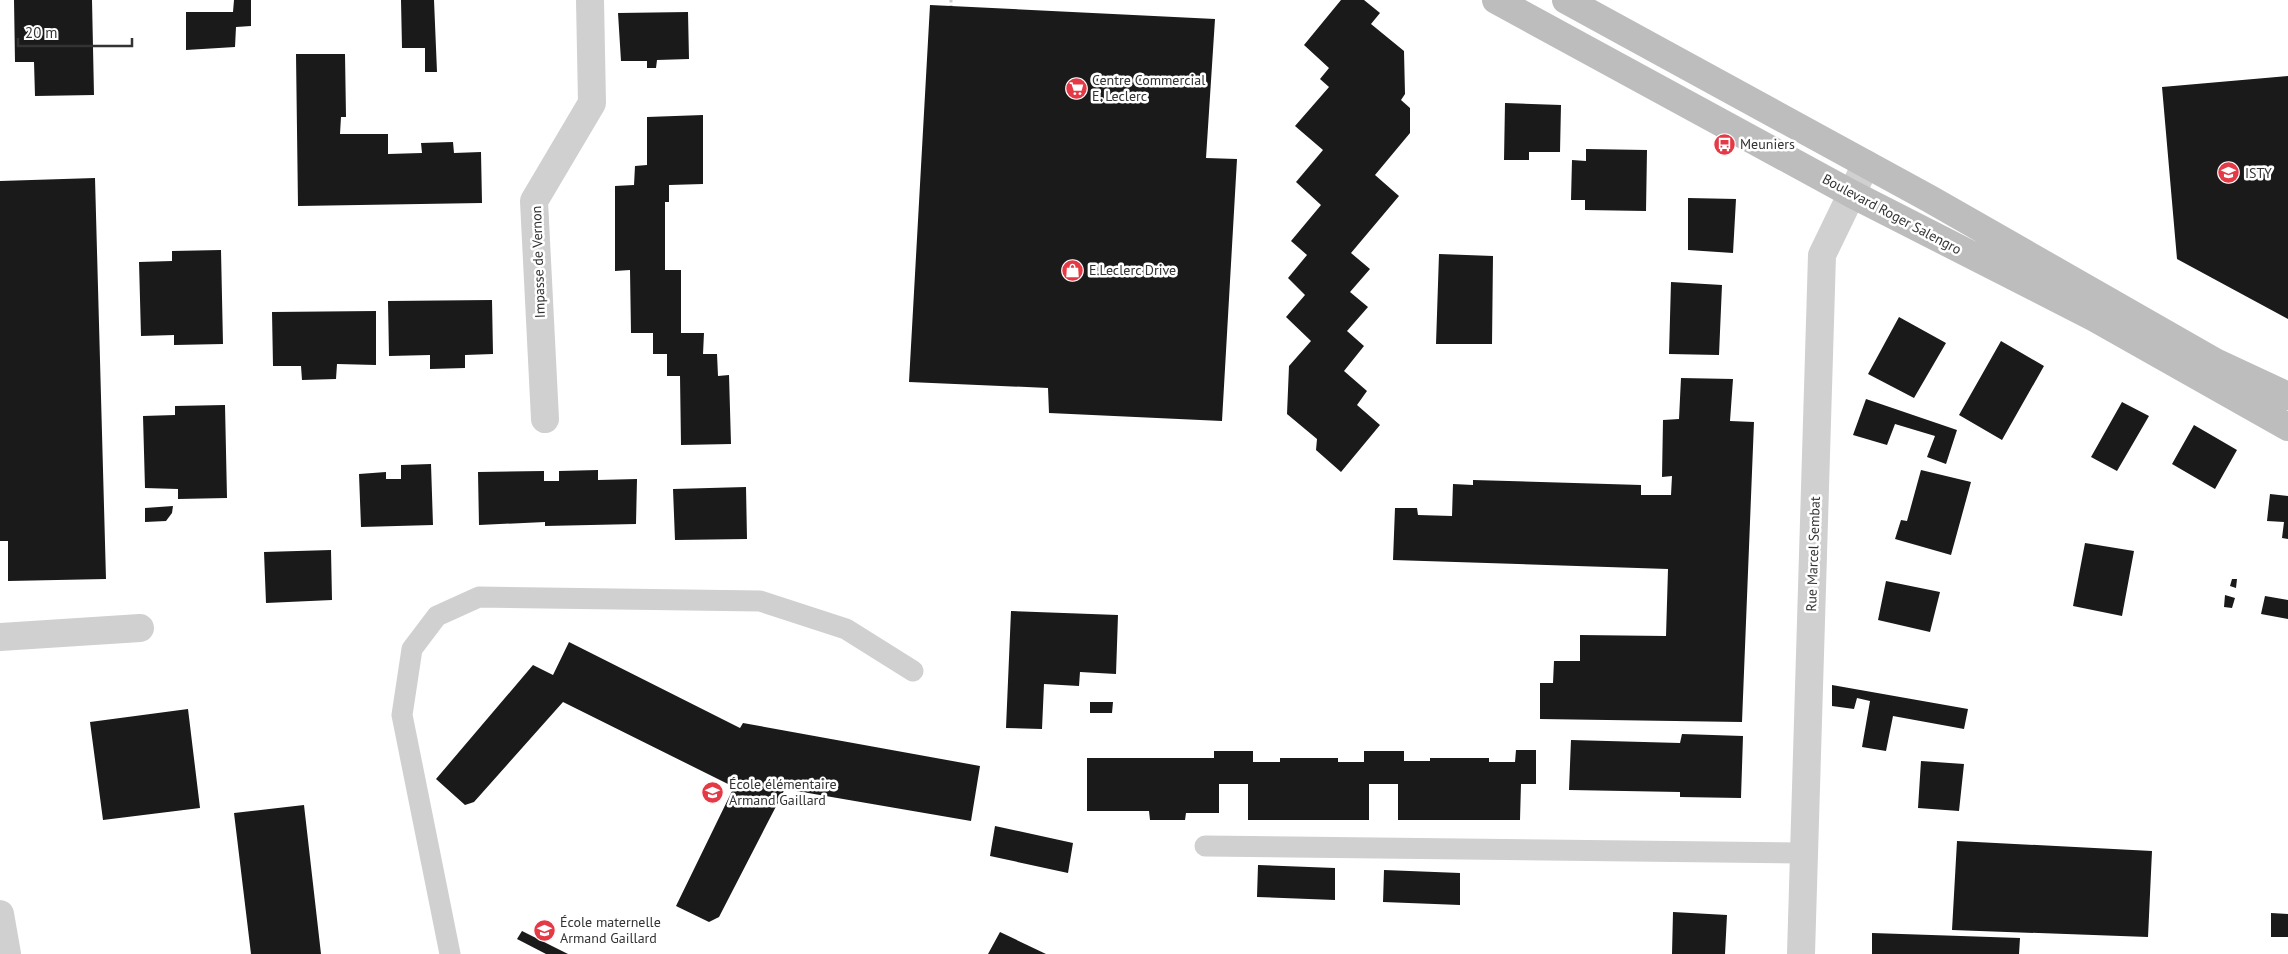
<svg xmlns="http://www.w3.org/2000/svg" width="2288" height="954" font-family="'PT Sans',sans-serif">
<rect width="100%" height="100%" fill="#fff"/>
<path fill="#1a1a1a" d="M14,0H92L94,95L35,96L34,62H15Z
M234,0H251V26L236,27L235,47L186,50V12H233Z
M401,0H434L437,72H425V48H402Z
M1341,0H1364L1380,13L1371,24L1404,51L1405,94L1401,100L1410,108V133L1375,175L1399,196L1351,253L1370,269L1350,292L1368,307L1347,331L1364,346L1344,371L1367,391L1357,405L1380,425L1341,472L1316,450L1317,439L1287,414L1289,366L1311,341L1286,317L1305,295L1288,278L1307,255L1291,241L1321,205L1296,182L1323,150L1295,126L1329,87L1320,79L1329,68L1304,45Z
M930,5L1215,19L1206,158L1237,159L1222,421L1049,413L1048,388L909,382Z
M688,12L689,59L657,60L656,68H647V61H621L618,13Z
M296,54H345L346,117H341L340,134H388V154L422,153L421,143L453,142L454,153L481,152L482,203L298,206Z
M2288,76V319L2177,259L2162,87Z
M1505,103L1561,105L1560,152H1529V160H1504Z
M703,115V184L669,185V202H665V270H681V333H704L703,354H717L718,376L729,375L731,444L681,445L680,376H667V354H653V333H631L630,270L615,271V186L634,185L635,166L647,165V117Z
M1586,149L1647,150L1646,211L1585,210V200H1571L1572,160L1586,161Z
M95,178L106,579L8,581V541H0V181Z
M1688,198L1736,199L1733,253L1688,250Z
M221,250L223,344L174,345V335L141,336L139,262L172,261V251Z
M1439,254L1493,256L1492,344H1436Z
M1671,282L1722,285L1719,355L1669,354Z
M492,300L493,354L465,355V368L430,369V355L389,356L388,301Z
M376,311V365L337,364L336,379L302,380L301,366H273L272,312Z
M1899,317L1946,343L1914,398L1868,374Z
M2001,341L2044,366L2002,440L1959,415Z
M1681,378L1733,379L1730,421L1754,422L1742,722L1540,719V683H1553L1554,661H1580V635L1666,636L1668,569L1393,560L1395,508H1417L1418,515L1452,516L1453,484L1473,485V480L1641,485V495H1671L1672,476L1662,477L1663,420L1679,419Z
M1866,399L1957,430L1946,464L1927,457L1935,436L1895,424L1887,445L1853,435Z
M2122,402L2149,416L2117,471L2091,457Z
M225,405L227,498L178,499V489L145,488L143,416L175,415V406Z
M2194,425L2237,450L2215,489L2172,464Z
M431,464L433,525L361,527L359,474L386,472V479H401V465Z
M598,470V480L637,479L636,524L545,526V522L479,525L478,472L544,471V481H559V471Z
M1921,470L1971,482L1951,555L1895,539L1901,520L1907,521Z
M746,487L747,539L675,540L673,489Z
M2270,494L2288,496V539L2282,538L2284,522L2267,521Z
M173,506L172,513L166,521L145,522V508Z
M2085,543L2134,551L2122,616L2073,606Z
M331,550L332,600L266,603L264,552Z
M2232,579H2237L2236,588L2230,586Z
M1886,581L1940,592L1930,632L1878,620Z
M2225,595L2235,598L2232,608L2224,607Z
M2265,596L2288,600V619L2261,614Z
M1011,611L1118,615L1116,674L1080,672L1079,686L1044,684L1042,729L1006,728Z
M569,642L740,728L743,723L980,766L971,821L785,789L719,917L709,922L676,906L734,787L563,702L474,802L465,805L436,779L533,665L553,675Z
M1832,685L1968,709L1964,729L1893,716L1886,751L1862,747L1870,701L1857,698L1854,709L1832,706Z
M1090,702H1113L1112,713H1090Z
M188,709L200,808L103,820L90,722Z
M1682,734L1743,736L1741,798L1680,797V792L1569,790L1571,740L1680,743Z
M1516,750H1536V784H1521L1520,820H1398V784H1369V820H1248V784H1219V813H1186L1185,820H1150L1149,811H1087V758H1214V751H1253V762H1280V758H1338V762H1364V751H1404V761H1430V758H1489V762H1515Z
M1921,761L1964,764L1959,811L1918,808Z
M304,805L321,954H251L234,813Z
M995,826L1073,843L1068,873L990,856Z
M1957,841L2152,851L2148,937L1952,930Z
M1258,865L1335,868V900L1257,897Z
M1384,870L1460,873V905L1383,902Z
M1673,912L1727,915L1725,954H1672Z
M2271,913L2288,914V937H2271Z
M522,931L568,954H546L517,939Z
M1000,932L1046,954H988Z
M1872,933L2020,938L2019,954H1872Z"/>
<g fill="none" stroke-linecap="round" stroke-linejoin="round">
<path stroke="#cdcdcd" stroke-width="3" stroke-dasharray="2.5 2.5" stroke-linecap="butt" d="M951,0V6"/>
<path stroke="#d0d0d0" stroke-width="21" d="M1205,846L1804,853
M450,954L402,715L412,649L437,616L479,597L760,601L846,629L913,671"/>
<path stroke="#d0d0d0" stroke-width="28" d="M545,419L534,201L592,103L590,0
M0,637L140,628
M0,914L7,954
M1801,954L1822,255L1866,164"/>
<path stroke="#bdbdbd" stroke-width="28" d="M1496,0L1852,194L2095,318L2288,427
M1566,0L1930,199L2215,362L2288,396"/>
</g>
<defs>
<symbol id="supermarket-disc" viewBox="-11 -11 22 22"><circle r="9.5" fill="#e63946" stroke="#fff"/><path d="M-6-5.5h2.5l.6 2H6L4.5 2H-2.5L-4.4-4H-6ZM-1.5 3.2a1.3 1.3 0 1 0 .1 0ZM3 3.2a1.3 1.3 0 1 0 .1 0Z" fill="#fff"/></symbol>
<symbol id="bus-disc" viewBox="-11 -11 22 22"><circle r="9.5" fill="#e63946" stroke="#fff"/><path d="M-5-6H5V4H4V6H2V4H-2V6H-4V4H-5ZM-3.5-4V0h7V-4ZM-3.5 1.2v1.5H-2V1.2ZM2 1.2v1.5H3.5V1.2Z" fill="#fff"/></symbol>
<symbol id="university-disc" viewBox="-11 -11 22 22"><circle r="9.5" fill="#e63946" stroke="#fff"/><path d="M0-5L7-2L0 1L-7-2ZM-4 1L0 2.5L4 1V4Q0 6-4 4Z" fill="#fff"/></symbol>
<symbol id="shop-disc" viewBox="-11 -11 22 22"><circle r="9.5" fill="#e63946" stroke="#fff"/><path d="M-5-2.5h2.3a2.7 3.5 0 0 1 5.4 0H5L5.5 6h-11ZM-1.5-2.5h3a1.5 2.3 0 0 0-3 0Z" fill="#fff"/></symbol>
<symbol id="school-disc" viewBox="-11 -11 22 22"><circle r="9.5" fill="#e63946" stroke="#fff"/><path d="M0-5L7-2L0 1L-7-2ZM-4 1L0 2.5L4 1V4Q0 6-4 4Z" fill="#fff"/></symbol>
</defs>
<g fill-rule="evenodd">
<use href="#supermarket-disc" x="1064" y="76" width="25" height="25"/>
<use href="#bus-disc" x="1712" y="132" width="25" height="25"/>
<use href="#university-disc" x="2216" y="160" width="25" height="25"/>
<use href="#shop-disc" x="1060" y="258" width="25" height="25"/>
<use href="#school-disc" x="700" y="780" width="25" height="25"/>
<use href="#school-disc" x="532" y="918" width="25" height="25"/>
</g>
<g text-anchor="middle" dominant-baseline="central" stroke-width="5" stroke-linejoin="round" paint-order="stroke">
<g font-size="14" fill="#333" stroke="#fff" text-anchor="start">
<text x="1092" y="80">Centre Commercial<tspan x="1092" dy="16">E. Leclerc</tspan></text>
<text x="1740" y="144">Meuniers</text>
<text x="2245" y="173">ISTY</text>
<text x="1089" y="270">E.Leclerc Drive</text>
<text x="729" y="784">École élémentaire<tspan x="729" dy="16">Armand Gaillard</tspan></text>
<text x="560" y="922">École maternelle<tspan x="560" dy="16">Armand Gaillard</tspan></text>
</g>
<g font-size="14" fill="#333" stroke="#fff">
<text transform="translate(1892 214) rotate(28)">Boulevard Roger Salengro</text>
<text transform="translate(538 262) rotate(-92)">Impasse de Vernon</text>
<text transform="translate(1813 554) rotate(-88)">Rue Marcel Sembat</text>
</g>
</g>
<path d="M18 38v8h114v-8" fill="none" stroke="#333333" stroke-width="2.5"/>
<text x="25" y="38" font-size="15" fill="#333333" stroke="#ffffff" stroke-width="4" paint-order="stroke">20 m</text>
</svg>
